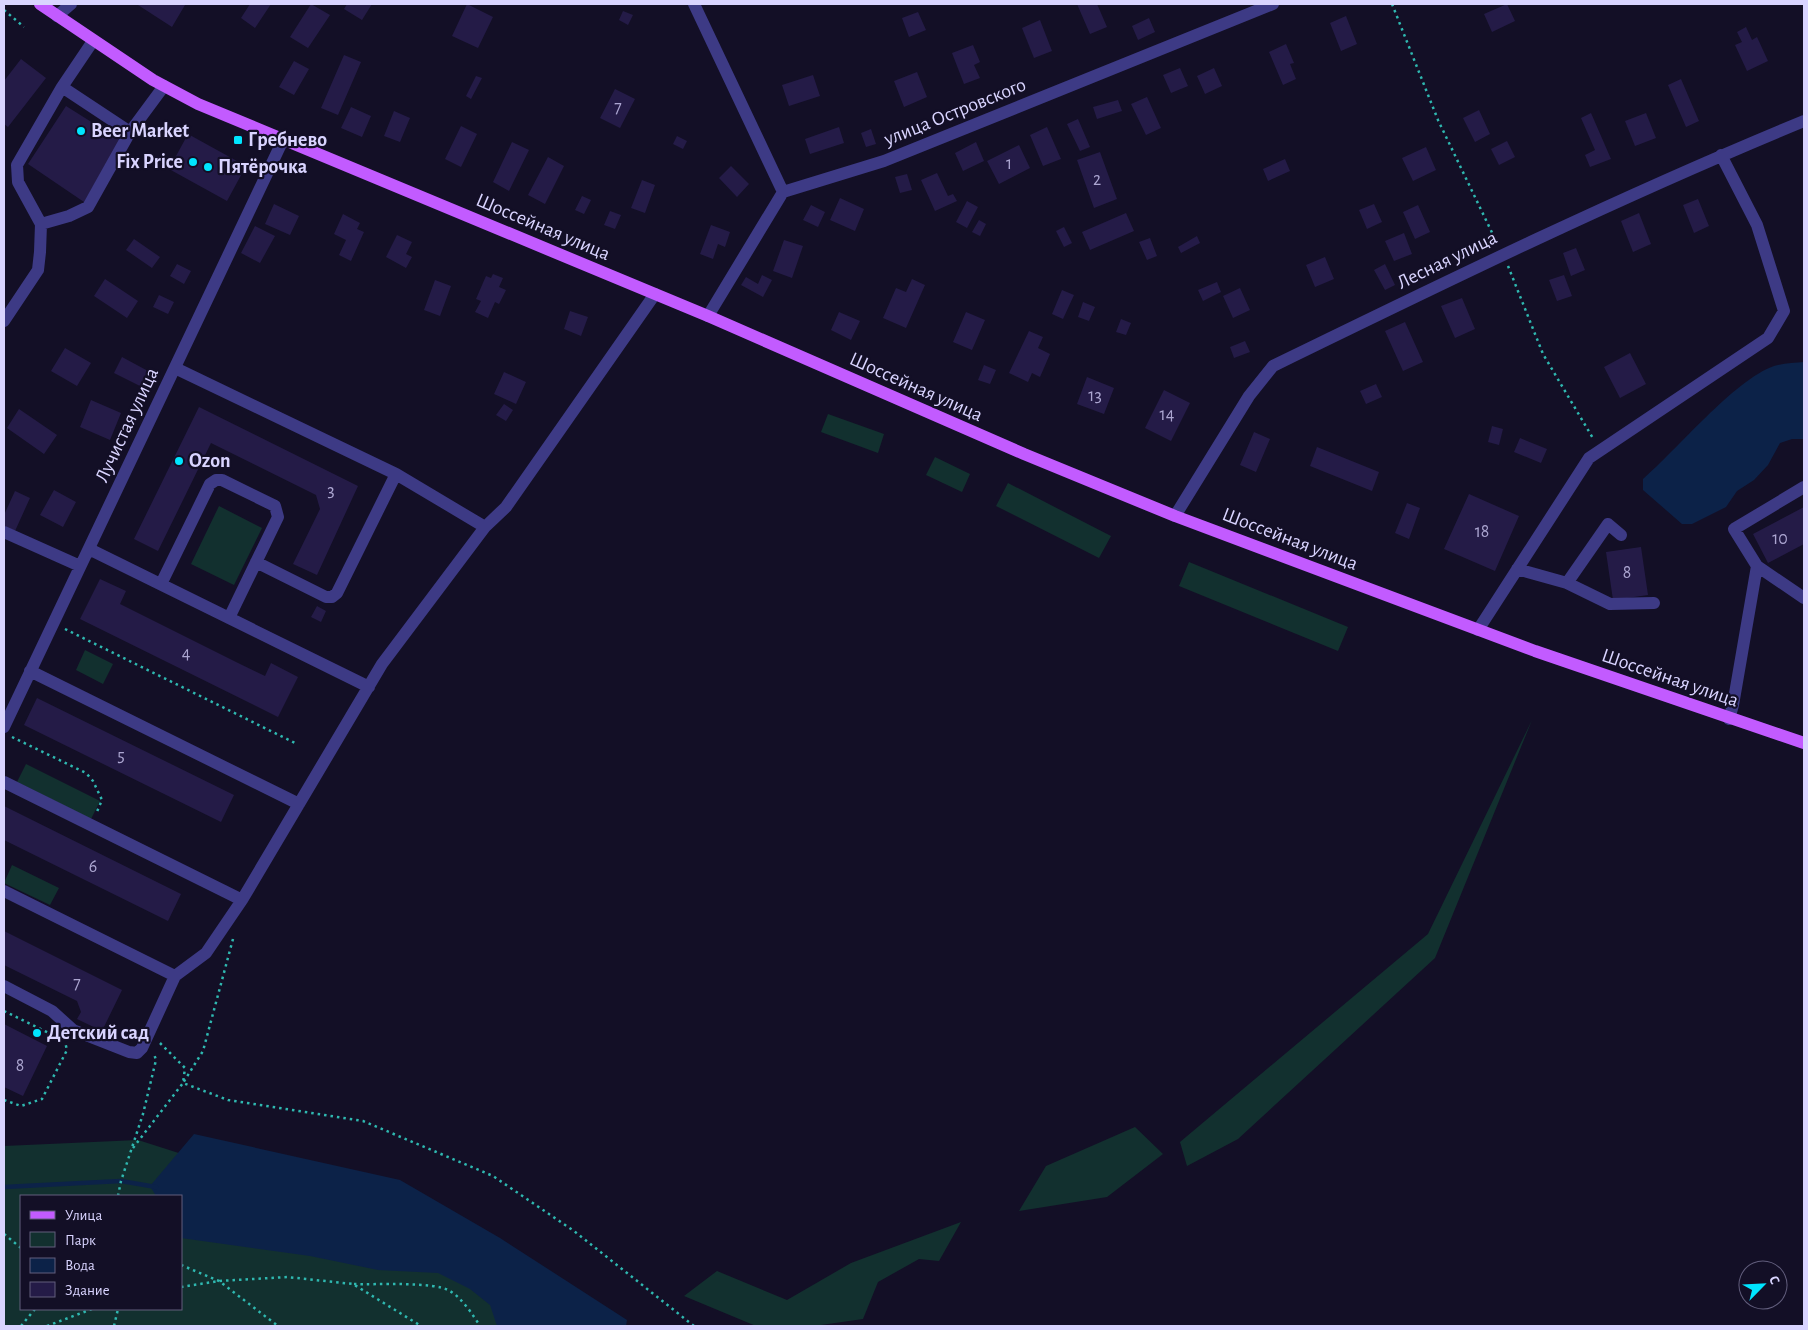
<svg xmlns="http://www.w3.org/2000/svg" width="1808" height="1330" font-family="'Alegreya Sans',sans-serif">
<rect width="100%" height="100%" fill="#130f26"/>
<path fill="#12302f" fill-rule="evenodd" d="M828,414L884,434L878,453L821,432Z
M935,457L970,474L962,492L926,475Z
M1008,483L1111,536L1099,558L996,506Z
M219,506L262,528L234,585L191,564Z
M1189,562L1348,627L1338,651L1179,586Z
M85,650L113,664L103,684L76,670Z
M1532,720L1435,958L1238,1139L1187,1166L1180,1142L1428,934Z
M26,764L100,801L91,819L17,782Z
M12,865L59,888L50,905L4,883Z
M1135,1127L1163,1154L1107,1197L1019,1211L1046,1166Z
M138,1140L288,1188L583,1326H4V1146ZM21,1196H181V1309H21Z
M961,1222L939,1261L919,1259L878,1282L863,1319L814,1326H756L684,1296L717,1271L787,1300L851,1263Z"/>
<path fill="#0c2248" d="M1804,362V439H1792L1780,443L1768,465L1754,480L1737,491L1726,507L1692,524H1682L1643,490V479C1677,450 1734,380 1774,366C1783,363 1795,363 1804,362Z
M194,1134L400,1180L500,1238L627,1320L626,1326H497L490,1305L470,1289L438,1273L378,1270L310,1256L181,1238V1196H156L150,1186Z"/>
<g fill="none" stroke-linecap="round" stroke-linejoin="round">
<path stroke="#0c2248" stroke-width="4.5" d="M4,1187L121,1181L156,1187"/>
</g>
<path fill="#241b47" d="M139,4H183L185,5L172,27L138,5Z
M250,4H271L255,28L241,18Z
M311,4L330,15L308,48L290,37Z
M347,4H372L362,20L344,9Z
M467,4L493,17L478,48L452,36Z
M1077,4H1097L1107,27L1090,34Z
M1507,4L1515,21L1492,32L1484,14Z
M623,11L633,15L628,25L619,20Z
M918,12L926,30L909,37L902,18Z
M1346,16L1357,44L1341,51L1330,23Z
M1149,18L1155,32L1138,40L1132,26Z
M1040,20L1052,51L1034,58L1022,28Z
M1746,27L1752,40L1757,37L1768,61L1747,71L1735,45L1742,42L1737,32Z
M1286,44L1294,63L1290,64L1296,79L1283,85L1269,52Z
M973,45L980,62L974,65L980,78L964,84L952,53Z
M344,55L361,62L338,115L321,108Z
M21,59L46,78L8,127L4,124V81Z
M294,61L309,69L294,95L279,87Z
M1180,68L1188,86L1171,93L1163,75Z
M1214,68L1222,86L1205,94L1197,76Z
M917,72L927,97L904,107L894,81Z
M813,75L820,96L789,106L782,85Z
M476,76L482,78L471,99L466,96Z
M1681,79L1699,121L1686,127L1668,85Z
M615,89L635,99L620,128L600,118Z
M1147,97L1161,128L1146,135L1131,104Z
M1118,100L1122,111L1097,119L1093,107Z
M66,106L120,140L84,202L28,164Z
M351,107L371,116L362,137L341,128Z
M1479,110L1490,134L1475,142L1463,118Z
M394,111L410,118L400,142L384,136Z
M1591,113L1611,159L1590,167L1585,155L1595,150L1581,118Z
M1646,113L1656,138L1635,146L1625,121Z
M1078,119L1090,147L1080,151L1067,124Z
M461,126L477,134L461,167L445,159Z
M839,127L844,143L810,154L805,139Z
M1047,127L1061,159L1043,166L1030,135Z
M871,129L876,144L866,147L861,133Z
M188,134L246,166L227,201L169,169Z
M677,136L687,141L683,149L673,144Z
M1507,141L1515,157L1499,165L1491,149Z
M512,142L529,150L509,191L493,182Z
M976,142L984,161L963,171L955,153Z
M1019,145L1030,168L999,184L987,161Z
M1426,147L1436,170L1413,181L1402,158Z
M1100,152L1117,199L1094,208L1077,160Z
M548,157L564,166L545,204L528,195Z
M1285,159L1290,171L1268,181L1263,169Z
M731,166L749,184L737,197L719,178Z
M937,173L948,196L953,194L957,201L935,211L921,180Z
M907,174L912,190L900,193L895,177Z
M642,180L655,185L645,213L631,208Z
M582,196L591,200L584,214L575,210Z
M840,198L864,209L855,231L830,220Z
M1698,199L1709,226L1694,233L1683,205Z
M967,201L978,207L967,228L956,222Z
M274,204L299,216L290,235L265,224Z
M1374,204L1382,222L1367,229L1359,210Z
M811,205L825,212L818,227L803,220Z
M1418,205L1430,232L1415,239L1403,212Z
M610,211L621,215L615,229L604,225Z
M1126,213L1134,231L1090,250L1082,232Z
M1639,213L1651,244L1633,252L1621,221Z
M343,214L360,223L357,229L364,232L351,261L339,255L346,240L334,234Z
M979,220L986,224L980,236L972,232Z
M711,225L730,232L725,247L718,244L713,259L700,254Z
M255,226L275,236L260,263L241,253Z
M1064,227L1072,243L1064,247L1056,231Z
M1404,233L1412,254L1394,261L1385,241Z
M397,235L412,242L406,254L412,257L406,268L386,257Z
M1197,236L1200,243L1181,253L1178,247Z
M1150,238L1157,256L1147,260L1139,242Z
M134,239L160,257L152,268L126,250Z
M784,240L803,246L792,278L773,271Z
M1576,248L1585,270L1571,276L1563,253Z
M1325,257L1334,279L1315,287L1306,265Z
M177,264L191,271L184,284L170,276Z
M1385,264L1395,285L1385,290L1374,270Z
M493,274L503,278L499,287L506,290L499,304L495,302L488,318L475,312L481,301L476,299L486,276L491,278Z
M762,275L772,280L763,297L741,285L746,277L758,284Z
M1564,275L1572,296L1557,301L1549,280Z
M105,279L138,301L127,318L94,296Z
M912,279L925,285L906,328L883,318L896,288L906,292Z
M435,280L451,286L440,316L424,310Z
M1217,282L1221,292L1203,301L1198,290Z
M1240,288L1250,310L1233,318L1223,296Z
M1062,290L1074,295L1063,319L1052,314Z
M159,295L174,302L168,314L153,307Z
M1462,298L1475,329L1455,338L1441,306Z
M1083,302L1095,307L1089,321L1078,317Z
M570,311L588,317L581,336L564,329Z
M839,312L860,321L851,340L831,330Z
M966,312L985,320L972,350L953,342Z
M1121,319L1131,323L1126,335L1116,332Z
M1405,322L1423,362L1403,371L1385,331Z
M1029,331L1043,337L1038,348L1050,354L1040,377L1032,373L1028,382L1009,373Z
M1245,341L1250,352L1234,358L1230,347Z
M65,348L91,363L77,386L51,371Z
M1630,353L1646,384L1620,398L1604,367Z
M122,357L148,371L140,386L114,373Z
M984,365L996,370L990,384L978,380Z
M504,372L526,382L516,404L494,394Z
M1087,377L1114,388L1104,414L1077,404Z
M1376,384L1382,397L1366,404L1360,391Z
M1164,390L1190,403L1171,441L1145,428Z
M91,400L121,413L110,440L80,427Z
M504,404L513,410L506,421L496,415Z
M199,407L358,486L317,575L293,564L320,509L316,495L211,443L158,551L134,539Z
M19,409L57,435L44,454L7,428Z
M1492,426L1503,429L1499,445L1488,442Z
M1254,432L1270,439L1256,472L1240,465Z
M1520,438L1547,449L1541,463L1514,452Z
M1317,447L1379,472L1372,491L1310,466Z
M54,490L76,502L63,527L40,515Z
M15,491L30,498L15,531L4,526V515Z
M1469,494L1519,516L1495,571L1444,549Z
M1407,503L1420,508L1409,539L1395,533Z
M1804,507V544L1768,563L1753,534Z
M1641,547L1648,595L1613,600L1606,552Z
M100,579L126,591L120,604L236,662L265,676L271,663L298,677L278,717L80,619Z
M317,606L326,611L321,622L311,617Z
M37,698L234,795L221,822L24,725Z
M4,806L181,894L168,921L4,840Z
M4,931L122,990L102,1031L77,1019L81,1012L77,1001L4,965Z
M4,1024L47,1046L23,1096L4,1087Z"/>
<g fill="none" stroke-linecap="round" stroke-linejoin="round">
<path stroke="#2fb8b0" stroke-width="2.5" stroke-dasharray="2.5 4" stroke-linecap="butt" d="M1392,4L1438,120L1497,243
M4,10L24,27
M1508,266L1543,354L1594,440
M65,629L295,743
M12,737L86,773L93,781L102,800L96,814
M233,939L203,1051L183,1083L228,1100L363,1121L493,1176L574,1231L694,1326
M4,1011L61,1039
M4,1100L21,1106L42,1099L67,1050L65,1042
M133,1148L183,1083L185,1068L159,1042
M118,1196L121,1181L143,1114L156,1060L154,1054
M4,1234L21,1248
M181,1265L219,1281L278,1326
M354,1284C375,1285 434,1281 450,1291C462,1298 473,1315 480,1326
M181,1287L219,1281L287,1277L353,1284L421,1326
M21,1326L35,1309
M47,1326L92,1309
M114,1326L118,1309"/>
<path stroke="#3d3a85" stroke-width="12" d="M694,4L783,192
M57,16L71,4
M93,41L62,87L130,132L164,86
M41,224L69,216L88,207L130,132
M708,316L783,192L884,161L1273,4
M4,321L38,270L40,252L41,224L18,182L17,165L62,87
M175,368L396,474L485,527L382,664L242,900L206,953L175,976
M1175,516L1249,396L1273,366C1449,280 1624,195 1804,121
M485,527L506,507L655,294
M4,532L80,566
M89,549L369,687
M256,562L326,597H332L337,593L396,474
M1757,566L1734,529L1804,487
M1517,569L1567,583L1610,604L1654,603
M1567,583L1608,524L1621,535
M161,584L210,484L216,480H222L275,506L278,517L229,618
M1478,630L1589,458L1768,338L1784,311L1757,225L1721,155
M30,671L299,804
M1729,719L1733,705L1757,566L1804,598
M4,727L283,140
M4,782L242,900
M4,891L175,976L142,1048L137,1053L129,1052L73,1030L52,1011L4,986"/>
<path stroke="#c25bff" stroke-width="12" d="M40,4L153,80L198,104L708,316L1024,454L1175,516L1535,651L1804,743"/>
</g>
<g fill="#00e5ff" stroke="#130f26" stroke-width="2">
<circle cx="81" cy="131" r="5"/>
<rect x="233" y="135" width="10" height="10" rx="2.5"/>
<circle cx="193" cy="162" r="5"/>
<circle cx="208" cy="167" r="5"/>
<circle cx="179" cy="461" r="5"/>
<circle cx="37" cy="1033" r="5"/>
</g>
<g text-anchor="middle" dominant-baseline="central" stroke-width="4.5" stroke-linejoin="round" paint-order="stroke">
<g font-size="18" fill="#aca6d1">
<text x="618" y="108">7</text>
<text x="1009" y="164">1</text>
<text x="1097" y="180">2</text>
<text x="1095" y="396">13</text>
<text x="1167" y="415">14</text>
<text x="331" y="491">3</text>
<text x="1482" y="532">18</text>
<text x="1780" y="539">10</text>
<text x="1627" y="573">8</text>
<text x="186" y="654">4</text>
<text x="121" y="756">5</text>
<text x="93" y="867">6</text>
<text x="77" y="984">7</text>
<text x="20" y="1066">8</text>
</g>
<g font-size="20" fill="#d9d4ff" stroke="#130f26">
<text transform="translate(955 112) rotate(-22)">улица Островского</text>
<text transform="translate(543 227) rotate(23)">Шоссейная улица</text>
<text transform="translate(1447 260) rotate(-26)">Лесная улица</text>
<text transform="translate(916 387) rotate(24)">Шоссейная улица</text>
<text transform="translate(127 425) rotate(-65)">Лучистая улица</text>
<text transform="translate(1290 539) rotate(21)">Шоссейная улица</text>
<text transform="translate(1670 678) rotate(19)">Шоссейная улица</text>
</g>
<g font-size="20" font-weight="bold" fill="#d9d4ff" stroke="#130f26" text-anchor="start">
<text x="91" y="131">Beer Market</text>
<text x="248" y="140">Гребнево</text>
<text x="183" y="162" text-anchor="end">Fix Price</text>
<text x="218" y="167">Пятёрочка</text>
<text x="189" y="461">Ozon</text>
<text x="47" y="1033">Детский сад</text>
</g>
</g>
<rect width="1808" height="1330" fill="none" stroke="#d9d4ff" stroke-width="10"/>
<rect x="20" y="1195" width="162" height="115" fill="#130f26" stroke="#625e7d"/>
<rect x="30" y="1211" width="25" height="8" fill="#c25bff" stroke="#625e7d"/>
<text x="65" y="1220" font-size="15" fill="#d9d4ff">Улица</text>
<rect x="30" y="1232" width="25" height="15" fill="#12302f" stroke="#625e7d"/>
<text x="65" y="1245" font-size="15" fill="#d9d4ff">Парк</text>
<rect x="30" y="1258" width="25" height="15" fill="#0c2248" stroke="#625e7d"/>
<text x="65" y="1270" font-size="15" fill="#d9d4ff">Вода</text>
<rect x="30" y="1282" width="25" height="15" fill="#241b47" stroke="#625e7d"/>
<text x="65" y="1295" font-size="15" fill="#d9d4ff">Здание</text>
<g transform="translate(1763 1285) rotate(66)"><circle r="24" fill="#130f26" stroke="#625e7d"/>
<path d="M0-4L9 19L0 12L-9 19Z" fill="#00e5ff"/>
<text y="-8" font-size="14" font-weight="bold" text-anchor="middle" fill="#d9d4ff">С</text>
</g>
</svg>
